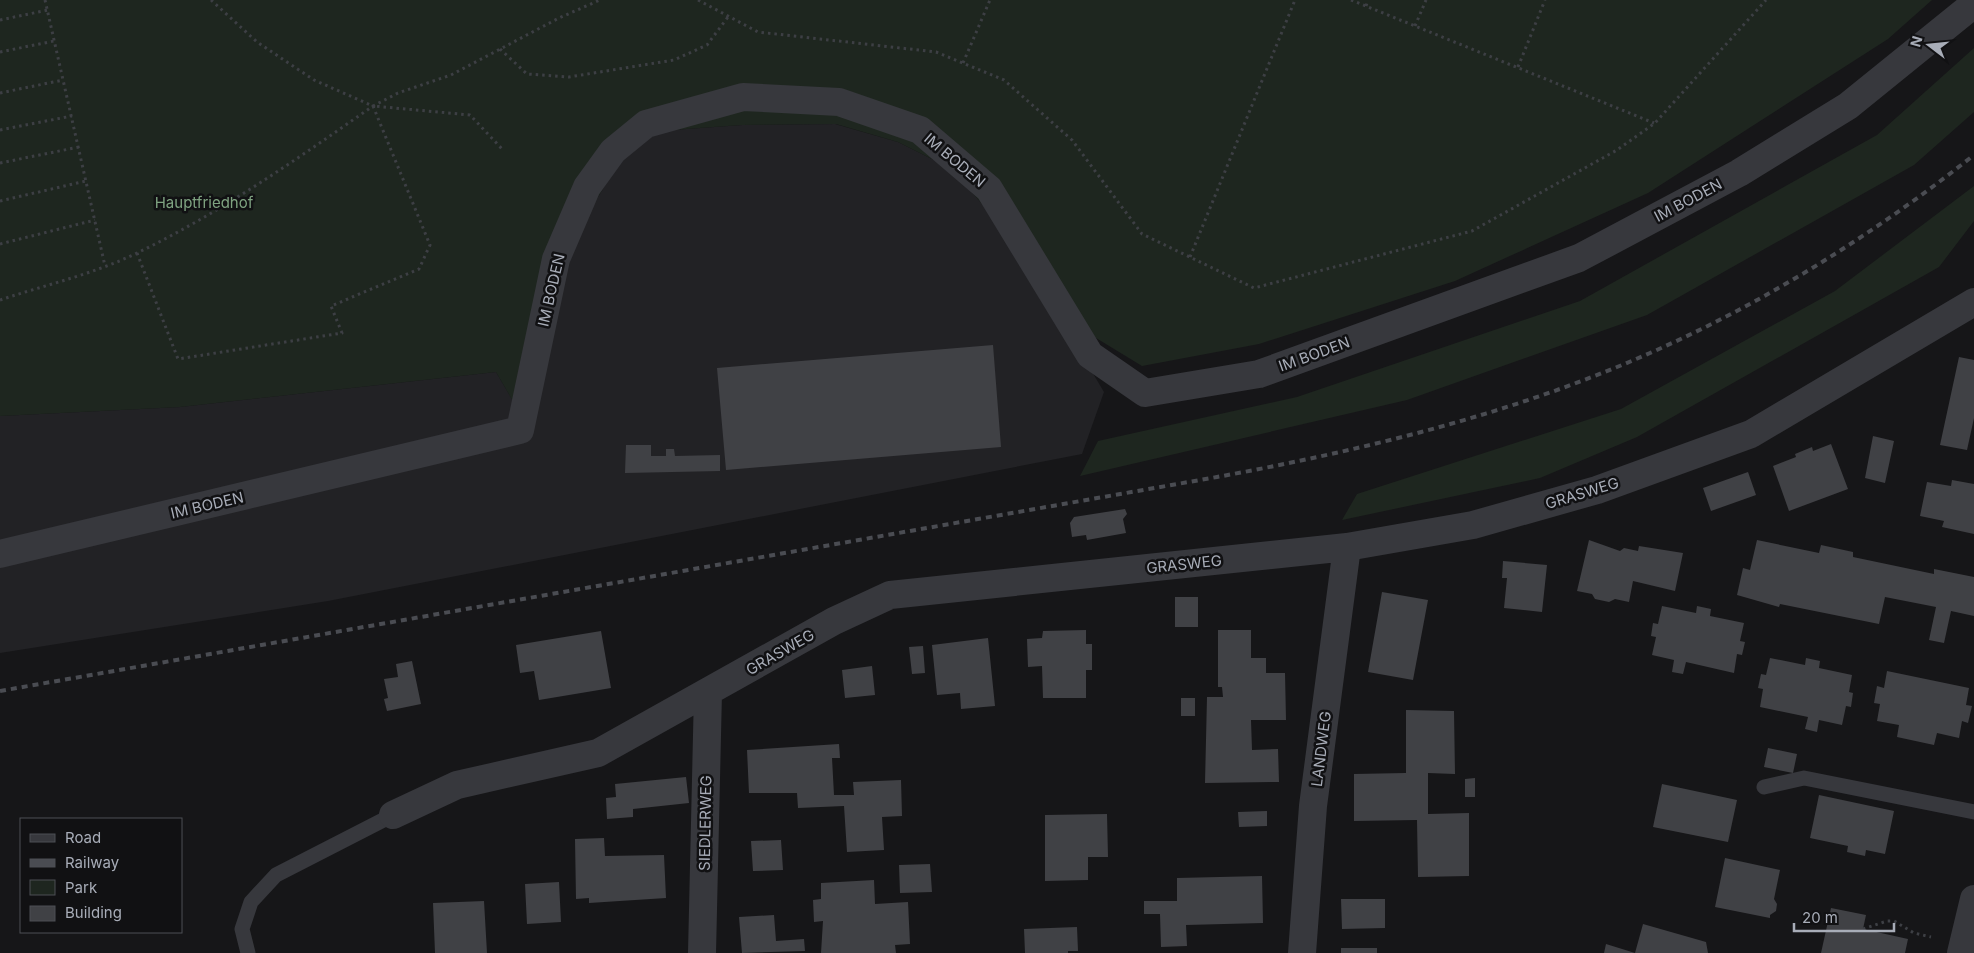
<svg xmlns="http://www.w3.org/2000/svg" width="1974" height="953" font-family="Inter,sans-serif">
<rect width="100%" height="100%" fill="#161618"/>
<path fill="#222225" d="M835,124L898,142L950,168L1011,236L1104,392L1082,454L328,601L0,653V416L180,407L496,372L532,433L574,238L622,156L658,131L742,125Z"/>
<path fill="#1e261f" d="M0,0H1932L1888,39L1648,193L1455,281L1259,344L1142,366L1060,316L1011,236L950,168L898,142L836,124L742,125L658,131L622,156L574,238L532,434L496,372L180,407L0,416Z
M1974,48V112L1914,165L1647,315L1407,400L1080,476L1098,441L1297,397L1580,301L1877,135Z
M1974,186V221L1939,267L1637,437L1540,478L1342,520L1357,494L1621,409L1835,291Z"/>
<path fill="#404145" d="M993,345L1001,447L726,470L717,368Z
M1959,357L1974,360V418L1967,450L1940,445Z
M1873,436L1894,441L1885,483L1865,478Z
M1831,444L1848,489L1789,511L1773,466L1796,457L1795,454L1812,447L1813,451Z
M626,445H651V456H666V449H674L675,456L720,455V471L625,473Z
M1748,472L1756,495L1711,511L1703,488Z
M1952,480L1974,484V534L1942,527L1944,521L1920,516L1927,482L1951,486Z
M1125,509L1127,514L1123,519L1126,533L1087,540L1086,535L1072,537L1070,523L1074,517Z
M1589,540L1620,551L1624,548L1638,551L1639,546L1683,553L1675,591L1633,581L1629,602L1615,599L1609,602L1595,599L1592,594L1577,591Z
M1757,540L1819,553L1821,545L1853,552V557L1934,574V569L1974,577V616L1951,611L1944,643L1929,640L1936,607L1885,597L1879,624L1780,604L1779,607L1737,595L1743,568L1750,570Z
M1503,561L1547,565L1542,612L1504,608L1507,578H1502Z
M1382,592L1428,600L1413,680L1368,672Z
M1175,597H1198V627H1175Z
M1662,606L1696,613L1697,606L1711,609L1710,616L1744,623L1740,641L1745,642L1742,655L1737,654L1734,673L1686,662L1683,674L1672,672L1674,660L1652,655L1656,637L1651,636L1653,623L1658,624Z
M1086,630V644H1092V670H1086V698H1043L1042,666L1028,667L1027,639L1042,638L1043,631Z
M1218,630H1251V658H1266V673H1285L1286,720H1251L1252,750L1278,749L1279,782L1205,783L1207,697H1223L1222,687H1218Z
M601,631L611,688L539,700L534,671L520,673L516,645Z
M988,638L995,706L961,709L960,693L937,695L932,645Z
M923,646L925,673L912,674L909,647Z
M1770,658L1805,665L1806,658L1820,661L1819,668L1852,675L1849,692L1853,693L1851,707L1846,706L1842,725L1819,720L1817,732L1805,729L1808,717L1760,707L1763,689L1758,688L1761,674L1766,675Z
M412,661L421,704L387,711L384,699L388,698L384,679L398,677L396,664Z
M872,666L875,695L845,698L842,670Z
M1887,671L1969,688L1966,705L1972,706L1968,723L1962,721L1959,738L1937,733L1934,745L1897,737L1899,725L1877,721L1880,704L1874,703L1877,686L1884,688Z
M1181,698H1195V716H1181Z
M1406,710L1454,711L1455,774L1428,773V814L1469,813V876L1418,877L1417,820L1354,821V774L1406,773Z
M839,744L840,758H832L834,795H854L853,782L901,780L902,816L882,817L884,850L847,852L844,806L798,808L797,793H749L747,750Z
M1768,748L1797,754L1793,773L1764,767Z
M686,777L689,803L633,809V817L607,819L606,798L616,797L615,784Z
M1475,778V797H1465V779Z
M1662,784L1737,800L1728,842L1653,827Z
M1819,795L1894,811L1885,854L1866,850L1865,856L1847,852L1848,846L1810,838Z
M1267,811V826L1239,827L1238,812Z
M1107,814L1108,857H1088V880L1045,881V815Z
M604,838L605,856L664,855L666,898L589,903V898L576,899L575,839Z
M781,840L783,870L753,871L751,841Z
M1725,858L1780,870L1774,899L1777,904L1776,911L1770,915V918L1715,907Z
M930,864L932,892L900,893L899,865Z
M1262,876L1263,923L1186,925L1187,946L1161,947L1160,914H1144V901H1177V878Z
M874,880L875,904L908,902L910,944L895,945L896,953H821L823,921L814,922L813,900L821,899V883Z
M559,882L561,922L527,924L525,884Z
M1341,899H1385V928L1342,929Z
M484,901L487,953H435L433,903Z
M1831,908L1866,915L1863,929L1908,939L1905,953H1821Z
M774,915L776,941L804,939L805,951L742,953L739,917Z
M1643,924L1706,942L1708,953H1604L1606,944L1635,953Z
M1077,927L1078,951H1068V953H1025L1024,929Z
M1341,948H1377V953H1341Z"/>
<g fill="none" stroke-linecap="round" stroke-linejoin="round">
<path stroke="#3d3f44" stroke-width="3" stroke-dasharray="2.5 4" stroke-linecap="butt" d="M45,0L105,266
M211,0L257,42L314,80L373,106L398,93L451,75L559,18L600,0
M698,0L758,32L936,52L1004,80L1072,140L1142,234L1254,288L1472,231L1617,150L1655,123L1766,0
M1351,0L1654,123
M1366,6L1368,0
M0,20L48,10
M1415,26L1426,0
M500,49L527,74L569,77L674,60L707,45L728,17
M0,52L54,41
M963,63L990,0
M1518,67L1545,0
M0,93L63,80
M0,130L72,116
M0,163L79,147
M0,201L86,181
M0,244L95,220
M137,253L178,359L342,333L331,306L419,269L430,245L373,106L470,115L504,151
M1190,257L1295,0
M0,300C45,285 94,274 137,253C220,213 297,159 373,106
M1863,929L1887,921H1894L1914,933L1931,937"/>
<path stroke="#37383d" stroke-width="15" d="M1764,787L1804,778L1974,812
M248,953L242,929L251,902L276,875L393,815"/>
<path stroke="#37383d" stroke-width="28" d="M0,554L520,430L556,259L587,187L613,151L646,124L743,97L839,102L920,130L989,189L1090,355L1145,393L1259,374L1579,258L1739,173L1848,106L1974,4
M393,815L457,785L598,753L834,621L890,595L1347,547L1473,525L1597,490L1751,434L1974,302
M702,953L708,692
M1302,953L1313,806L1347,547
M1961,953L1974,899"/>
<path stroke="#4a4c52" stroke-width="4" stroke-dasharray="6 5" stroke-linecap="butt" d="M0,691L1217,477C1364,450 1512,414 1650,353C1766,302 1874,234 1974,155"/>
</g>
<g text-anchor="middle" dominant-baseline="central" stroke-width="5" stroke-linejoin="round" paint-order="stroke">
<g font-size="15" fill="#a8adb8" stroke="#111113">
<text transform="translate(955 160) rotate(40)">IM BODEN</text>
<text transform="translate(1688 200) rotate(-28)">IM BODEN</text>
<text transform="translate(551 290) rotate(-77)">IM BODEN</text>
<text transform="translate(1314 354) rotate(-20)">IM BODEN</text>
<text transform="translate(1582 493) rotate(-17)">GRASWEG</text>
<text transform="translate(207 505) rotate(-13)">IM BODEN</text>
<text transform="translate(1184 564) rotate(-6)">GRASWEG</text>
<text transform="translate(780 652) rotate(-30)">GRASWEG</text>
<text transform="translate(1321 749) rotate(-83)">LANDWEG</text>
<text transform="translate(705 823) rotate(-89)">SIEDLERWEG</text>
</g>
<g font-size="15" fill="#7fa381" stroke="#111113">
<text x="204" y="202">Hauptfriedhof</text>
</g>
</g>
<rect x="20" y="818" width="162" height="115" fill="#111113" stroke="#4d4f55"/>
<rect x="30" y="834" width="25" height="8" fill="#37383d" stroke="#4d4f55"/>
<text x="65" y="843" font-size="15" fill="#a8adb8">Road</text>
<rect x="30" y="859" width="25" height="8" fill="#4a4c52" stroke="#4d4f55"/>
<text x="65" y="868" font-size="15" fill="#a8adb8">Railway</text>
<rect x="30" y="880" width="25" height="15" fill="#1e261f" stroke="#4d4f55"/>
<text x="65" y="893" font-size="15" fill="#a8adb8">Park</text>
<rect x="30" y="906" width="25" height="15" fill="#404145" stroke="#4d4f55"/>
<text x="65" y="918" font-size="15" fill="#a8adb8">Building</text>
<g transform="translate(1929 45) rotate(286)" stroke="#111113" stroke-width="4" paint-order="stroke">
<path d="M0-4L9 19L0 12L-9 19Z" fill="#a8adb8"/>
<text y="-8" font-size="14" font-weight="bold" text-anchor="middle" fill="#a8adb8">N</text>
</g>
<path d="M1794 923v8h100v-8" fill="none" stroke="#a8adb8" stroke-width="2.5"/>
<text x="1802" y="923" font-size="15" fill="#a8adb8" stroke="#111113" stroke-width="4" paint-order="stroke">20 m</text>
</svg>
